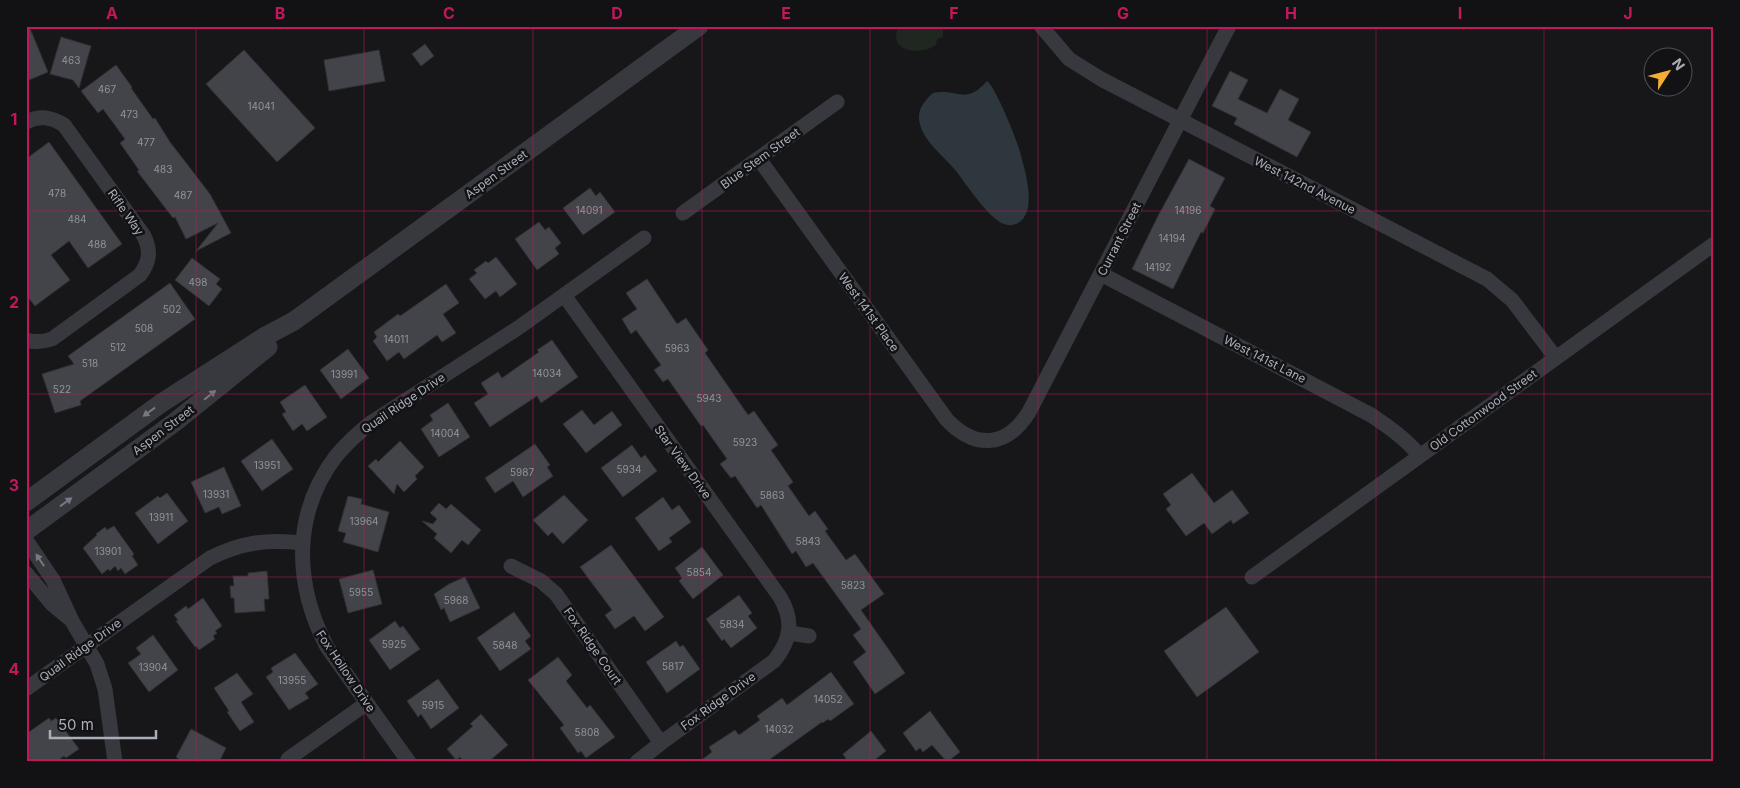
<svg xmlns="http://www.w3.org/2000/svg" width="1740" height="788" font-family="Inter,sans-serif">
<rect width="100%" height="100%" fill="#171719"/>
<path fill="#1f2720" d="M899,26H943V37L937,39L936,45C921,56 886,52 899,26Z"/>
<path fill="#2d373d" d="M987,81C995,86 1017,140 1020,152C1025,171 1038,211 1018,223C1011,227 1003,225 997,220C983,210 967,185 956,171C943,155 921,140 919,119C918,108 926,99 933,93C958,88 965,106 987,81Z"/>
<path fill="#434449" stroke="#313135" d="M26,26H29L48,72L29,80L26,73Z
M61,37L91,46L79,88L73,80L50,74Z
M425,44L434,56L421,66L412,54Z
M244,50L315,128L277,162L206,84Z
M379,50L385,81L329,91L324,60Z
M116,65L132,87L131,88L153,119L155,118L170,142L210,194L231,233L196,251L218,223L186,239L175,217L173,218L137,171L139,170L120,143L125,139L103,109L98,113L81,91Z
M1230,71L1248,80L1238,99L1267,113L1280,89L1299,99L1288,120L1311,132L1297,157L1234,124L1237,118L1212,106Z
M49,142L122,244L88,268L69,241L51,255L70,280L35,306L26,295V159Z
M1189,159L1225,178L1210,206L1215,209L1203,233L1201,232L1173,289L1132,269L1158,216Z
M590,188L596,196L600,192L615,212L583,235L563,208Z
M539,222L545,230L549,227L561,243L555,248L559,254L537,270L515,239Z
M496,257L517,284L500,297L496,291L485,299L469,279L477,273L474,270L486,261L488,263Z
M192,258L220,279L216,284L222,289L209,306L175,280Z
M647,279L677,324L686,318L708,350L705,353L748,415L754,411L778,445L771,450L793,482L788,486L809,516L815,511L828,529L825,531L846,560L855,554L884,594L861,610L905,673L875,694L853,662L866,652L853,635L861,629L813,563L806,567L796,551L792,554L761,505L757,508L735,476L731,478L720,464L727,459L703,425L701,426L668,379L663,382L654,370L661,365L636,330L631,334L622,319L637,309L626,293Z
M170,283L195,319L80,401L81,405L55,413L42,374L74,364L68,356Z
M446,284L459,303L443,314L456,333L442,342L437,335L404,359L399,352L387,361L373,341L377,337L374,332L398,314L400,316Z
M552,340L578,377L541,403L537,396L490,427L474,403L488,394L481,383L498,372L502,378L539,352L537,350Z
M348,349L369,378L341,399L320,370Z
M305,385L327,417L307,431L302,424L293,431L282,414L286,412L280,402Z
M448,403L470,437L439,457L421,429L433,420L430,415Z
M582,410L594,425L612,411L622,425L586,453L563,424Z
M272,439L293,469L262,491L241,461Z
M400,441L424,467L415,476L417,479L404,492L397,484L394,494L368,466L376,459L378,462Z
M535,444L550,465L547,467L553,476L523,497L513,481L495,493L485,478Z
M632,445L641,458L645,455L657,471L623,497L601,468Z
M224,467L241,506L222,514L219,507L205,513L191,482Z
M1192,473L1214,503L1232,490L1249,513L1233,524L1231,520L1212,534L1204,523L1186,536L1166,509L1171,505L1163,494Z
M167,493L188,521L158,544L135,513L158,496L160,498Z
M564,495L588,520L563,544L552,532L548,536L533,520Z
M348,496L362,499L361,504L389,512L378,552L343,542L346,533L338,531Z
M663,497L672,510L679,505L691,522L669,538L672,542L659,551L635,518Z
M439,503L446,509L451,504L481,530L468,545L462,540L451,553L434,538L437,534L422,521L433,524L437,519L430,513Z
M114,526L134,554L132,556L138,565L125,574L121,568L118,571L115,566L110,571L108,569L102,574L83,548L97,535L96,534L105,527L107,530Z
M611,545L664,617L645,631L634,616L615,629L605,615L612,610L580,567Z
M702,547L723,575L693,599L679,581L682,578L675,568Z
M373,570L382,604L348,613L339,579Z
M267,571L269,599H264L265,611L235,613L234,598H231L230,586H234L233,576H248V573Z
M465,577L480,608L450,622L444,608L441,610L434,594L449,584Z
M739,595L752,613L748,616L757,628L731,648L724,639L722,641L706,619Z
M203,598L222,626L215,631L217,633L213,636L215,639L199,650L196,646L195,647L176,621L178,620L174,615L186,606L188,609Z
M1226,607L1259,652L1197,697L1164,651Z
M514,612L531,636L525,641L531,649L500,671L477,638Z
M395,621L400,628L403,626L420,649L390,670L369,640Z
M153,635L178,670L149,692L128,663L141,654L136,648Z
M676,641L680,647L683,645L700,669L667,693L646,662Z
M295,653L318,684L305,693L309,698L289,710L266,677L273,672L271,668Z
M558,657L572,675L566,681L587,708L590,705L615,737L586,758L581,751L578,753L560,728L564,725L528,680Z
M831,672L854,704L830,721L828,719L823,723L822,722L766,762H699L712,752L709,747L735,730L739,735L760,720L757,716L782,698L787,705Z
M237,673L253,694L241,702L254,722L240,731L227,712L229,711L214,688Z
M438,679L459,708L431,729L421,714L418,717L407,701Z
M930,711L960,752L947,762L932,745L923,752L920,748L916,751L903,733Z
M481,714L508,745L488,762H464L460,757L456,760L447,749L473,726L470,724Z
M49,718L51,721L56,718L79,749L66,758L64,756L56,762H26V734Z
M191,729L226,748L219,762H183L176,757Z
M871,731L886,751L872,762H848L843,754Z"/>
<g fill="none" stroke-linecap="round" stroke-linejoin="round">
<path stroke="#38393e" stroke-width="15" d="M1041,26L1069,59L1101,79L1487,279L1512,300L1556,358
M26,122C40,115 51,117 64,125L144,236C151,251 150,261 140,275L52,339C43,342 36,343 26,340
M759,159L947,420C976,450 1007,447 1029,412L1229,26
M683,213L837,102
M1101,274L1371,415C1389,427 1406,439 1420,456
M564,295L780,597C794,621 791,640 774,661L661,743L637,762
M26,540L53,580L72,621L97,664L105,689L115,762
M511,566L541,581L556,594L661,743
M26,573L52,604L70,619
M1252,577L1714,244
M789,633L809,636
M26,689L210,558C243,542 267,539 303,543
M288,759L367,703
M409,762L327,647C294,584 292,514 336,456C347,443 359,432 372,422L518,328L644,238"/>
<path stroke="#38393e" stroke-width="19" d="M26,502L160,404L264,337L294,321L699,26
M26,531L175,422L268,347"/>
</g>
<defs><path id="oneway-solid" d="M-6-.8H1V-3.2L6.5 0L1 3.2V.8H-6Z" transform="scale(1.25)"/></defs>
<g fill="#767982">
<use href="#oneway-solid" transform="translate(210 395) rotate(-39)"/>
<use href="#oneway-solid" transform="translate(149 412) rotate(144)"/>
<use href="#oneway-solid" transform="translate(66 502) rotate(-36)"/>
<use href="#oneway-solid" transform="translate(40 560) rotate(-123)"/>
</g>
<path fill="none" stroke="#c2185b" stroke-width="1" stroke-opacity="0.55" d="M196,26V762M364,26V762M533,26V762M702,26V762M870,26V762M1038,26V762M1207,26V762M1376,26V762M1544,26V762M26,211H1714M26,394H1714M26,577H1714"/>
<g text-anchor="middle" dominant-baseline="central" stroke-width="5" stroke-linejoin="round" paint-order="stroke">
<g font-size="10" fill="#90949d">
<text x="71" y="60">463</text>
<text x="107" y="89">467</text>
<text x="261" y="106">14041</text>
<text x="129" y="114">473</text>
<text x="146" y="142">477</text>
<text x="163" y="169">483</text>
<text x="57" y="193">478</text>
<text x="183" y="195">487</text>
<text x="589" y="210">14091</text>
<text x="1188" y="210">14196</text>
<text x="77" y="219">484</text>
<text x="1172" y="238">14194</text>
<text x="97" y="244">488</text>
<text x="1158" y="267">14192</text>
<text x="198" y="282">498</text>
<text x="172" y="309">502</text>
<text x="144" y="328">508</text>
<text x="396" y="339">14011</text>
<text x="118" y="347">512</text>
<text x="677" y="348">5963</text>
<text x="90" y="363">518</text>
<text x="547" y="373">14034</text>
<text x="344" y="374">13991</text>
<text x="62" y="389">522</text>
<text x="709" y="398">5943</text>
<text x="445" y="433">14004</text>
<text x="745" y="442">5923</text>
<text x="267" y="465">13951</text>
<text x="629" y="469">5934</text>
<text x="522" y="472">5987</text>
<text x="216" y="494">13931</text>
<text x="772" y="495">5863</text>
<text x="161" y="517">13911</text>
<text x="364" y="521">13964</text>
<text x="808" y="541">5843</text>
<text x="108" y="551">13901</text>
<text x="699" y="572">5854</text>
<text x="853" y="585">5823</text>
<text x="361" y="592">5955</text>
<text x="456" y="600">5968</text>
<text x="732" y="624">5834</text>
<text x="394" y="644">5925</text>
<text x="505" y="645">5848</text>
<text x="673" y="666">5817</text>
<text x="153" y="667">13904</text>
<text x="292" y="680">13955</text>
<text x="828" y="699">14052</text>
<text x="433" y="705">5915</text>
<text x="779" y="729">14032</text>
<text x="587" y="732">5808</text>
</g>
<g font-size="12" fill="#a9aeb9" stroke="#121214">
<text transform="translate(760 158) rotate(-36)">Blue Stem Street</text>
<text transform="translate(496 174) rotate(-36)">Aspen Street</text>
<text transform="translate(1305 185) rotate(27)">West 142nd Avenue</text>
<text transform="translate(126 212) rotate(55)">Rifle Way</text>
<text transform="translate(1119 239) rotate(-63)">Currant Street</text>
<text transform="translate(869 312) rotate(54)">West 141st Place</text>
<text transform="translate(1265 359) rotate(27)">West 141st Lane</text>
<text transform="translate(403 403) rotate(-34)">Quail Ridge Drive</text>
<text transform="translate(1483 410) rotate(-36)">Old Cottonwood Street</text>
<text transform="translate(163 430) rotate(-37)">Aspen Street</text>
<text transform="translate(683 462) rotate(54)">Star View Drive</text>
<text transform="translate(593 646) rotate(55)">Fox Ridge Court</text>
<text transform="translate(80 650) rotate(-36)">Quail Ridge Drive</text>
<text transform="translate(346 671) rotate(56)">Fox Hollow Drive</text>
<text transform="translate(718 701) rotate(-36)">Fox Ridge Drive</text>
</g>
</g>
<rect width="1740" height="788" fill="none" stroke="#121214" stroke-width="55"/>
<g transform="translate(1668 72) rotate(54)"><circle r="24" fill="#121214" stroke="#4e5056"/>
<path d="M0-4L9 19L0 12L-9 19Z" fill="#f4ad34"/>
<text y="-8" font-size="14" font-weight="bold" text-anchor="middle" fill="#a9aeb9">N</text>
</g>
<path d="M50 730v8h106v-8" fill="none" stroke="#a9aeb9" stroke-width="2.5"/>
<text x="58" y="730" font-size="15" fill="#a9aeb9" stroke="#121214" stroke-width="4" paint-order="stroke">50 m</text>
<rect x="28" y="28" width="1684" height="732" fill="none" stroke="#c2185b" stroke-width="2"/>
<g font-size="16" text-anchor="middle" font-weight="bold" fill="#c2185b">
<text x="112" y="19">A</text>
<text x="280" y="19">B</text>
<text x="449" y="19">C</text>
<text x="617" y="19">D</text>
<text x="786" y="19">E</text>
<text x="954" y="19">F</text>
<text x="1123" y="19">G</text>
<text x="1291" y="19">H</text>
<text x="1460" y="19">I</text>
<text x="1628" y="19">J</text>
<text x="14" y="125">1</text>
<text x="14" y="308">2</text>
<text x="14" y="491">3</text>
<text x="14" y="675">4</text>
</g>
</svg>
